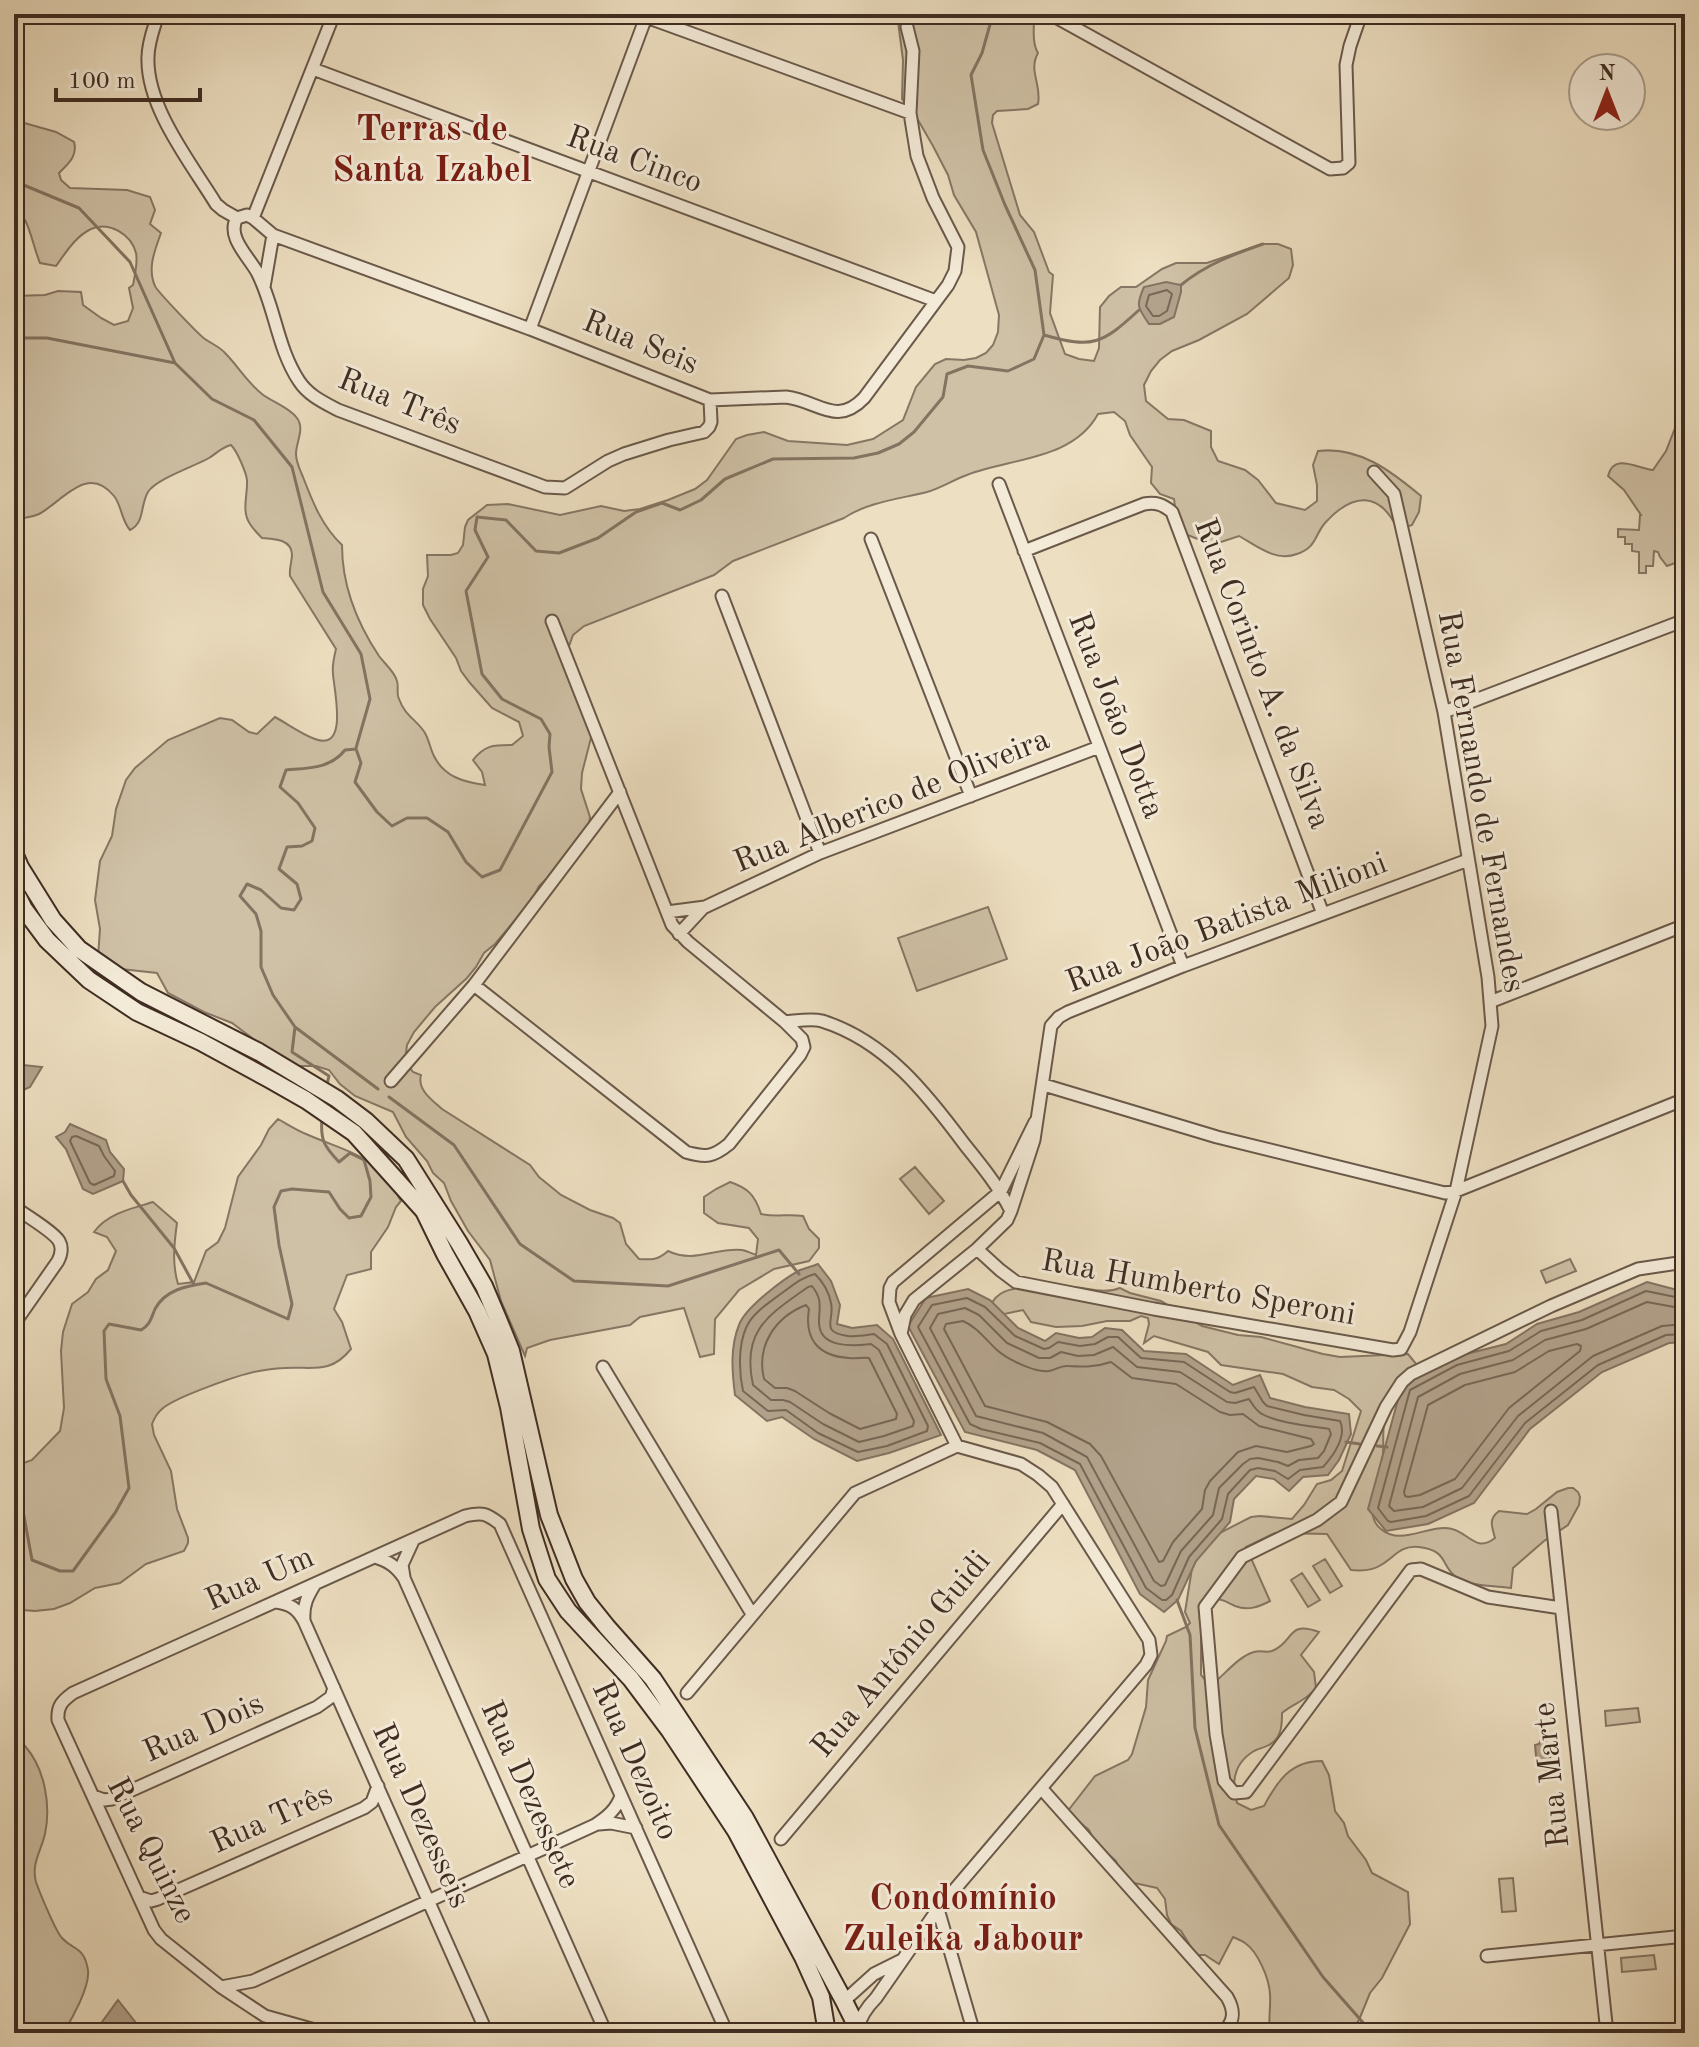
<svg xmlns="http://www.w3.org/2000/svg" width="1699" height="2047" font-family="'Old Standard TT',serif">
<rect width="100%" height="100%" fill="#eddfc1"/>
<filter id="stains"><feTurbulence type="fractalNoise" baseFrequency=".0025" numOctaves="4"/><feColorMatrix values="0 0 0 0 .2 0 0 0 0 .09 0 0 0 0 .02 0 0 0 .5 -.17"/></filter>
<radialGradient id="worn" r=".72"><stop offset=".6" stop-color="#630" stop-opacity="0"/><stop offset="1" stop-color="#630" stop-opacity=".3"/></radialGradient>
<path fill="#cfc1a6" stroke="#877664" stroke-width="2" d="M897,14H1026L1034,18C1034,29 1032,43 1038,53C1028,71 1042,85 1038,104L1028,109L997,111L993,115L992,123L1020,215L1034,232L1049,272L1053,275L1050,313L1065,354L1079,359L1094,361L1099,348L1100,307L1109,296L1121,287H1136L1162,269L1176,263H1207L1262,244H1278L1291,249L1293,265L1289,278L1247,314L1199,340L1172,351L1160,360L1151,371L1144,385L1146,401L1168,419L1184,420L1211,431V447L1218,461L1245,470L1258,480L1276,503L1305,510L1317,501V485L1313,465L1318,451C1359,446 1391,471 1421,496L1419,512L1412,525L1398,530C1380,491 1353,492 1325,523C1314,536 1317,547 1297,554C1275,562 1257,546 1239,536L1212,545L1178,531L1174,499L1160,494L1151,483L1152,467L1130,435L1125,421L1114,412L1098,414C1073,460 1011,458 967,475C953,480 941,488 927,492C899,499 868,502 844,518L733,561L714,575L584,626L573,635L565,657L594,726L582,773L581,789L590,817L588,832L560,866L539,886L532,900L495,944L484,953L476,967L467,978L435,1007L414,1032L407,1045L405,1061L413,1072L421,1075C417,1090 432,1100 442,1109L530,1165L539,1177L561,1195L590,1210L613,1218L620,1223L626,1244L639,1259C652,1260 658,1260 668,1251C695,1264 716,1247 742,1250C747,1251 751,1253 756,1255L758,1239L749,1228L718,1223L704,1213V1197L716,1189L730,1182C748,1188 755,1195 761,1214C775,1217 789,1214 803,1216L809,1229L819,1239V1248L809,1261L774,1269L739,1290L715,1319L714,1354L700,1357L684,1308L640,1317L630,1325L550,1340L527,1348L525,1356L501,1301L490,1260L468,1231L451,1201L444,1183L433,1173L427,1161L406,1137L393,1112L355,1096L340,1084L329,1070L316,1066H289L232,1023L204,1012L168,993L157,973L103,967L98,957L100,929L95,900L100,861L112,836L116,809L126,780L135,768L168,740L220,718L232,720L249,732L257,734L275,717C288,724 301,734 315,739C349,752 334,690 333,674C332,666 334,657 336,649L290,576C289,568 292,562 292,554C291,539 274,539 262,538C258,534 253,529 250,524C241,511 248,494 247,480C246,472 237,451 231,445C222,447 217,453 209,458C195,466 156,479 148,492C140,505 145,523 130,530C121,520 122,506 114,496C87,463 62,502 39,514C30,518 23,518 14,518V489L21,480V470L14,454V443L23,437L24,431L14,412V296L45,295L58,291L81,292L83,305L101,318L114,325L128,321L133,308L129,288L133,285C135,275 138,262 136,253C131,234 109,221 91,229C76,236 66,252 56,266L40,263C34,249 32,234 25,220L14,219V120L56,132L74,142C78,156 68,164 59,173L61,180L70,188L127,190L150,197L155,210L150,224L161,233C155,250 147,268 155,286C157,291 199,335 205,339C212,344 220,347 225,353C238,366 247,382 262,394C272,402 289,407 297,418C305,429 296,442 296,454C296,462 300,470 303,477C313,503 322,526 342,545C342,585 357,623 379,656C384,663 395,672 397,681C399,687 396,693 399,699C405,716 417,720 425,733C429,740 430,748 434,756C444,777 464,782 485,785L482,772L473,760C485,745 493,745 512,745L523,736L519,722L492,708L470,683L461,671L456,658L430,619L423,605V589L428,576L427,555H451L458,553L463,545L465,527L468,520L487,505L508,504L560,515L601,506L624,511L640,509L668,500L695,489L707,480L736,439L747,435L764,432L788,441L847,445L873,439L903,420L916,387L935,364L946,359L964,360L976,358L986,353L993,345L998,332L999,315L976,232L954,195L948,175L933,146L918,120L902,99L903,60Z
M1685,418V551L1678,562L1667,566L1660,557L1658,552L1654,551L1653,566H1646V573H1639V552L1632,551V544H1625V537H1618V529L1639,530L1640,515H1641L1624,490L1608,476C1614,452 1638,469 1653,470L1666,451L1677,423H1681Z
M988,907L1007,959L917,991L898,938Z
M278,1119C287,1124 296,1130 306,1134C349,1153 378,1154 401,1201L396,1207L388,1227L371,1252V1269L347,1275L334,1309L342,1322L351,1349C330,1375 312,1366 284,1368C276,1368 267,1370 259,1371C241,1374 175,1397 162,1409C157,1413 154,1419 152,1424L154,1435L171,1471L177,1509L188,1538V1543L184,1551L146,1564L120,1583L95,1588L70,1603L54,1609L35,1611L22,1610L14,1606V1449L19,1460L24,1463L32,1460L60,1431L64,1408L61,1351L63,1332L72,1304L88,1292L96,1279L108,1270L116,1251L107,1237L94,1232C108,1213 131,1209 153,1202L177,1223C174,1244 172,1264 178,1284L194,1282L206,1251L218,1242L225,1228L238,1177L261,1145L269,1129Z
M915,1167L944,1201L929,1214L900,1179Z
M1570,1259L1576,1271L1546,1283L1541,1271Z
M1029,1286C1047,1286 1064,1286 1082,1288C1095,1290 1108,1293 1120,1288L1130,1293L1161,1301L1202,1326L1238,1335L1261,1337L1323,1354L1340,1357L1408,1354L1417,1365L1421,1386C1413,1391 1396,1399 1390,1406C1381,1416 1384,1441 1383,1454C1382,1472 1372,1489 1372,1507C1372,1515 1374,1524 1381,1529C1401,1547 1430,1523 1452,1529C1469,1533 1476,1553 1495,1538C1492,1527 1488,1519 1499,1511L1527,1514L1536,1509L1557,1492L1568,1488H1573L1578,1492L1580,1497L1579,1505L1568,1525L1544,1541L1513,1568L1511,1588C1497,1586 1467,1586 1456,1577C1440,1565 1449,1551 1419,1547C1400,1545 1395,1557 1381,1565C1372,1571 1361,1571 1351,1570L1327,1534L1275,1533L1246,1547L1270,1601C1259,1607 1248,1611 1235,1606C1226,1602 1224,1599 1215,1599L1201,1629V1675L1210,1686C1224,1676 1237,1657 1254,1652C1260,1650 1267,1653 1272,1651C1295,1642 1286,1620 1319,1632L1301,1655L1314,1672L1316,1688C1305,1702 1295,1702 1282,1713C1282,1723 1282,1736 1272,1743C1267,1747 1260,1748 1254,1751C1234,1763 1231,1782 1237,1803L1251,1810L1264,1806C1278,1780 1291,1761 1322,1761L1329,1775L1335,1811L1344,1823L1348,1836L1366,1860L1372,1873L1408,1892L1410,1924L1382,1978L1370,1993L1359,2020L1349,2033H1270C1268,2020 1271,2007 1270,1994C1269,1978 1258,1952 1245,1943C1241,1940 1237,1939 1233,1937L1219,1964L1205,1955H1196L1181,1931L1171,1924L1167,1915L1165,1899L1157,1888L1125,1881L1116,1861L1095,1842L1089,1830L1067,1812L1095,1776L1128,1760L1132,1754L1146,1707L1148,1680L1166,1641L1167,1636L1186,1627L1190,1623L1185,1612L1193,1562L1210,1538L1251,1517L1260,1516L1292,1519L1304,1505L1317,1484L1331,1480L1342,1471L1361,1411L1349,1399L1334,1390L1312,1387L1283,1374L1221,1365L1208,1352L1154,1336L1144,1343L1149,1324L1148,1318L1141,1316L1130,1321H1107L1082,1326L1056,1327L1031,1322L1023,1310L1000,1315L991,1305C998,1289 1014,1289 1029,1286Z
M1325,1559L1342,1586L1330,1593L1313,1566Z
M1302,1573L1320,1600L1308,1607L1291,1580Z
M1638,1708L1640,1722L1606,1726L1605,1711Z
M25,1746C45,1769 51,1805 45,1834C41,1851 31,1864 36,1882C39,1891 56,1932 62,1938C74,1951 84,1946 88,1970C90,1987 72,2019 63,2033H14V1753L19,1752Z
M1513,1878L1516,1911L1502,1912L1499,1879Z
M1654,1955L1656,1969L1622,1972L1621,1958Z"/>
<path fill="#b2a28b" stroke="#847361" stroke-width="2" d="M1166,282L1181,285V292L1174,317L1160,324H1149C1137,307 1136,305 1144,287Z
M14,1064L42,1067L30,1087L19,1092L14,1100Z
M70,1124L106,1140L110,1152L124,1169L123,1181L93,1194L83,1189L66,1149L56,1137L65,1132Z
M818,1264L831,1281L840,1305L837,1324L852,1328L877,1325L893,1339L941,1435L889,1453L857,1461L814,1439L782,1417L767,1421L735,1395C732,1372 730,1347 739,1325C745,1308 783,1279 800,1270C806,1268 813,1266 818,1264Z
M1647,1282L1685,1292V1342L1669,1343L1602,1372L1530,1429L1474,1503L1428,1524L1386,1531L1368,1509L1402,1385L1454,1357L1506,1344L1537,1324L1579,1312Z
M968,1289L990,1300L1018,1328L1045,1341L1056,1333L1079,1338L1092,1337L1105,1328L1122,1330L1144,1351L1186,1354L1233,1385L1260,1375L1270,1398L1305,1407L1349,1414L1351,1434L1339,1460L1328,1475L1303,1477L1289,1491L1274,1479L1256,1476L1234,1499L1230,1522L1196,1561L1178,1600L1164,1612L1140,1594L1075,1470L1037,1450L965,1432L908,1326L926,1298Z
M1541,1740L1549,1744L1551,1766H1548L1546,1770L1537,1767L1535,1745L1539,1744Z
M118,2000L144,2033H94Z"/>
<g fill="none" stroke-linecap="round" stroke-linejoin="round">
<path stroke="#786756" stroke-width="2" d="M1167,290L1172,294L1167,311L1159,316H1153L1146,306L1149,295Z
M76,1136L99,1146L104,1156L115,1171L114,1176L94,1185L90,1183L70,1141L72,1137Z
M815,1274C823,1282 829,1292 831,1303C835,1321 819,1332 848,1336C857,1337 866,1335 874,1334L887,1344L928,1426L927,1431L887,1446L858,1452L818,1433L786,1410L768,1411L743,1391C739,1372 738,1346 746,1328C752,1313 770,1302 782,1293C793,1285 802,1277 815,1274Z
M812,1286C823,1300 819,1307 819,1322C819,1349 854,1346 871,1344L879,1350L914,1421L913,1426L884,1436L859,1442L823,1424L790,1402L783,1400H771L753,1385C741,1330 769,1315 808,1287Z
M967,1298L985,1307L1015,1336L1044,1349L1049,1348L1058,1342L1080,1346L1095,1344L1108,1337H1118L1141,1358L1184,1362L1230,1392L1235,1393L1254,1387L1263,1402L1267,1406L1304,1415L1340,1421C1347,1436 1334,1455 1323,1467L1300,1470L1288,1479L1275,1471L1258,1468L1250,1470L1228,1494L1222,1519L1189,1557L1172,1595L1166,1600H1162L1146,1588L1080,1464L1040,1443L981,1429L970,1424L918,1327L932,1305Z
M1685,1299L1646,1291L1582,1320L1541,1331L1509,1351L1457,1365L1410,1390L1378,1508L1388,1521L1391,1522L1426,1516L1469,1496L1525,1423L1598,1365L1666,1335L1685,1334
M806,1305L809,1309C804,1339 818,1356 849,1358C856,1359 863,1357 869,1358L897,1414L896,1419L860,1429L829,1413L795,1391L787,1388H775L764,1379C756,1346 775,1317 806,1305Z
M965,1308L979,1315L1007,1343L1039,1358H1050L1061,1352L1078,1356L1094,1355L1113,1347L1137,1367L1180,1372L1227,1402L1235,1403L1249,1399C1253,1405 1256,1411 1262,1414C1278,1423 1310,1426 1329,1429L1331,1434L1324,1451L1318,1458L1299,1460L1288,1466L1278,1462L1258,1458L1250,1459L1243,1464L1219,1488L1213,1515L1181,1551L1165,1585L1161,1586L1154,1581L1087,1457L1043,1433L976,1416L930,1328L938,1314Z
M1685,1309L1647,1302L1586,1329L1545,1340L1513,1360L1460,1374L1418,1397L1389,1506L1394,1511L1423,1507L1462,1488L1518,1416L1593,1356L1662,1326L1685,1324
M963,1321C977,1327 986,1340 997,1350C1007,1359 1035,1373 1049,1371C1056,1370 1061,1365 1068,1366C1084,1367 1096,1367 1111,1362L1132,1378L1176,1384L1220,1412L1230,1415L1243,1414L1259,1426L1311,1439L1314,1444L1311,1446L1287,1452L1256,1446L1238,1452L1210,1481L1205,1490L1202,1509L1173,1542L1163,1561L1159,1562L1101,1456L1090,1444L1047,1422L985,1406L944,1329L946,1324Z
M1577,1344L1581,1346L1580,1351L1509,1408L1455,1479L1420,1495L1408,1497L1405,1496L1404,1492L1428,1405L1465,1385L1515,1372L1549,1351Z"/>
<path stroke="#847361" stroke-width="3" d="M14,181L79,208L130,262L175,363L212,399L254,420L292,467L323,592L361,654L370,699L356,748
M1181,285C1205,265 1234,254 1263,244
M1044,335C1093,349 1102,344 1139,310
M14,338H47L175,363
M295,1027L378,1089
M327,1084L329,1076L292,1052L295,1027L273,995L261,967V931L256,914L240,896L247,884L261,890L281,908L294,910L301,899L297,884L279,869L287,847L302,846L312,841L315,828L298,803L280,787L286,770C308,768 330,769 345,750L356,749L361,763L355,782L377,812L392,826L407,818H427L448,832L466,862L482,877L500,870L552,772L549,747L550,734L541,719L502,699L482,674L466,591L488,557L475,530L477,517L506,520L536,551L559,553L598,538L636,512L662,503L680,510L701,500L725,479L773,459L854,458L878,453L899,444L914,432L943,397L947,374L968,366L1008,371L1034,359L1044,335L1035,270L1005,205L983,150L971,75L982,53L993,14
M389,1097L454,1145L520,1244L574,1281L668,1286L779,1250L799,1274
M123,1181L131,1195L174,1248L193,1283
M1346,1442L1360,1444
M1377,1446L1387,1447
M14,1476L19,1489L32,1560L60,1571H73L115,1513L129,1488L120,1416L106,1379L104,1331L109,1324L141,1330C151,1324 151,1318 155,1309C165,1290 186,1286 206,1283L288,1319L292,1304L279,1245L274,1207L281,1191L292,1189L329,1192L340,1209L349,1218L361,1216L371,1197L370,1181L364,1160L350,1153L339,1162C325,1147 320,1141 322,1119
M1177,1600L1190,1635L1195,1728L1219,1825L1323,1977L1366,2026
M14,1792L20,1816L14,1857"/>
<defs>
<path id="street" d="M158,14C154,28 148,42 148,57C146,107 191,163 216,204L223,210L237,218L247,215L253,218L273,235L530,329L710,400L786,397C819,401 836,427 864,398L948,285L955,271L958,247L933,198L917,156L910,113L913,51L907,27
M638,14L910,113
M1050,14L1330,169L1343,168L1349,163L1346,65L1350,46L1361,14
M313,69L936,301
M237,218C226,236 248,256 257,272C275,306 277,348 299,381C308,395 323,402 338,410L545,487L565,488L608,461L624,454L669,440L704,432L709,427L711,422L710,400
M253,218L334,14
M264,287L273,235
M530,329L646,17
M999,484L1183,966
M871,539L971,796
M1024,551L1144,504C1156,502 1162,504 1172,512L1323,914
M722,596L820,853
M1444,712L1685,620
M667,912L705,907L820,853L1099,747
M679,934L704,907
M474,985L686,1152C706,1158 713,1157 729,1144L800,1055L804,1047L802,1039L785,1022L688,942L672,925L552,621
M1490,1002L1685,925
M785,1022C797,1021 811,1018 822,1021C886,1041 927,1094 965,1145C982,1166 999,1187 1011,1211
M391,1081L474,985L620,792
M1044,1085L1217,1137L1445,1193L1456,1191L1685,1099
M14,1207C24,1214 54,1232 59,1241C63,1248 61,1255 58,1261L14,1324
M977,1249L1000,1270L1016,1282L1154,1309L1393,1350L1401,1349L1410,1332L1456,1191L1492,1026L1488,977L1444,712L1394,494L1374,472
M901,1334L905,1315L914,1300L977,1249L1007,1220L1011,1211L1034,1140L1051,1026L1059,1017L1068,1012L1183,966L1468,860
M603,1367L752,1614
M957,1446L901,1334L889,1302L890,1288L893,1282L1001,1191L1035,1122
M1551,1511L1607,2033
M375,1557C388,1561 396,1566 404,1578L606,2033
M404,1577L402,1565L413,1541
M276,1602C290,1604 297,1608 304,1621L487,2033
M1561,1608L1488,1597L1421,1569L1411,1570L1246,1792L1234,1793L1224,1781L1216,1734L1205,1607L1242,1557L1317,1520L1341,1502L1386,1407L1402,1382L1411,1374L1551,1306L1638,1269L1685,1262
M304,1620C303,1605 307,1597 315,1584
M687,1693L855,1493L957,1446L1021,1464L1038,1475L1052,1487L1149,1640L1151,1655L1146,1665L938,1909L876,1998C867,2007 860,2016 858,2029
M1041,1788L1227,1997C1235,2011 1235,2022 1222,2033
M93,1796L104,1800L112,1799L317,1707L331,1697L334,1688
M599,1824L611,1823L636,1828
M781,1839L1063,1504
M139,1897L151,1901L158,1899L364,1808L372,1802L378,1786
M938,1909L974,2033
M1487,1956L1685,1936
M221,1987L253,1981L595,1825C607,1817 616,1810 621,1796
M844,2001L874,1974L902,1960
M319,2033L315,2030L265,2016L221,1987L161,1939L154,1930L58,1720C57,1706 62,1701 73,1693L465,1516C482,1512 486,1513 500,1524L727,2033"/>
<path id="secondary" d="M14,853L20,867L53,920L79,949L141,992L259,1052L337,1099L366,1121L406,1159L459,1243L484,1286L498,1319L511,1351L549,1515L574,1579L587,1602L607,1627L653,1679L745,1818L844,2001L860,2033
M14,889L24,909L47,940L89,980L137,1012L201,1042L269,1079L306,1100L354,1133L424,1211L445,1254L477,1311L496,1354L509,1407L531,1529L547,1579L568,1611L631,1679L670,1731L736,1831L803,1957L821,1997L827,2033"/>
</defs>
<use href="#street" stroke="#6a594a" stroke-width="15"/>
<use href="#secondary" stroke="#3f2c22" stroke-width="20"/>
<use href="#street" stroke="#f3ead7" stroke-width="11"/>
<use href="#secondary" stroke="#f3ead7" stroke-width="16"/>
</g>
<g text-anchor="middle" dominant-baseline="central" stroke-width="6" stroke-linejoin="round" paint-order="stroke">
<g font-size="32" fill="#3f2c22" stroke="#f3ead7">
<text transform="translate(634 161) rotate(20)">Rua Cinco</text>
<text transform="translate(640 344) rotate(22)">Rua Seis</text>
<text transform="translate(399 403) rotate(22)">Rua Três</text>
<text transform="translate(1261 674) rotate(69)">Rua Corinto A. da Silva</text>
<text transform="translate(1115 716) rotate(69)">Rua João Dotta</text>
<text transform="translate(892 802) rotate(-22)">Rua Alberico de Oliveira</text>
<text transform="translate(1480 802) rotate(80)">Rua Fernando de Fernandes</text>
<text transform="translate(1227 924) rotate(-21)">Rua João Batista Milioni</text>
<text transform="translate(1198 1289) rotate(10)">Rua Humberto Speroni</text>
<text transform="translate(260 1580) rotate(-24)">Rua Um</text>
<text transform="translate(902 1655) rotate(-50)">Rua Antônio Guidi</text>
<text transform="translate(204 1729) rotate(-24)">Rua Dois</text>
<text transform="translate(634 1761) rotate(66)">Rua Dezoito</text>
<text transform="translate(1553 1775) rotate(-96)">Rua Marte</text>
<text transform="translate(529 1795) rotate(66)">Rua Dezessete</text>
<text transform="translate(420 1816) rotate(66)">Rua Dezesseis</text>
<text transform="translate(272 1820) rotate(-24)">Rua Três</text>
<text transform="translate(150 1851) rotate(63)">Rua Quinze</text>
</g>
<g font-size="36" font-weight="bold" fill="#7a1f14" stroke="#f3ead7">
<text x="432" y="131">Terras de<tspan x="432" dy="41">Santa Izabel</tspan></text>
<text x="963" y="1900">Condomínio<tspan x="963" dy="41">Zuleika Jabour</tspan></text>
</g>
</g>
<rect width="1699" height="2047" fill="none" stroke="#eddfc1" stroke-width="48"/>
<rect x="16" y="16" width="1667" height="2015" fill="none" stroke="#3f2c22" stroke-width="4"/>
<rect x="24" y="24" width="1651" height="1999" fill="none" stroke="#3f2c22" stroke-width="2"/>
<g transform="translate(1607 92)"><circle r="38" fill="#f3ead7" stroke="#ab9e8f" stroke-width="2"/>
<path d="M0-6L14 30L0 20L-14 30Z" fill="#8f2418"/>
<text y="-12" font-size="22" font-weight="bold" text-anchor="middle" fill="#3f2c22">N</text>
</g>
<path d="M56 88v12h144v-12" fill="none" stroke="#3f2c22" stroke-width="4"/>
<text x="68" y="88" font-size="24" fill="#3f2c22" stroke="#f3ead7" stroke-width="6" paint-order="stroke">100 m</text>
<rect width="100%" height="100%" filter="url(#stains)"/>
<rect width="100%" height="100%" fill="url(#worn)"/>
</svg>
